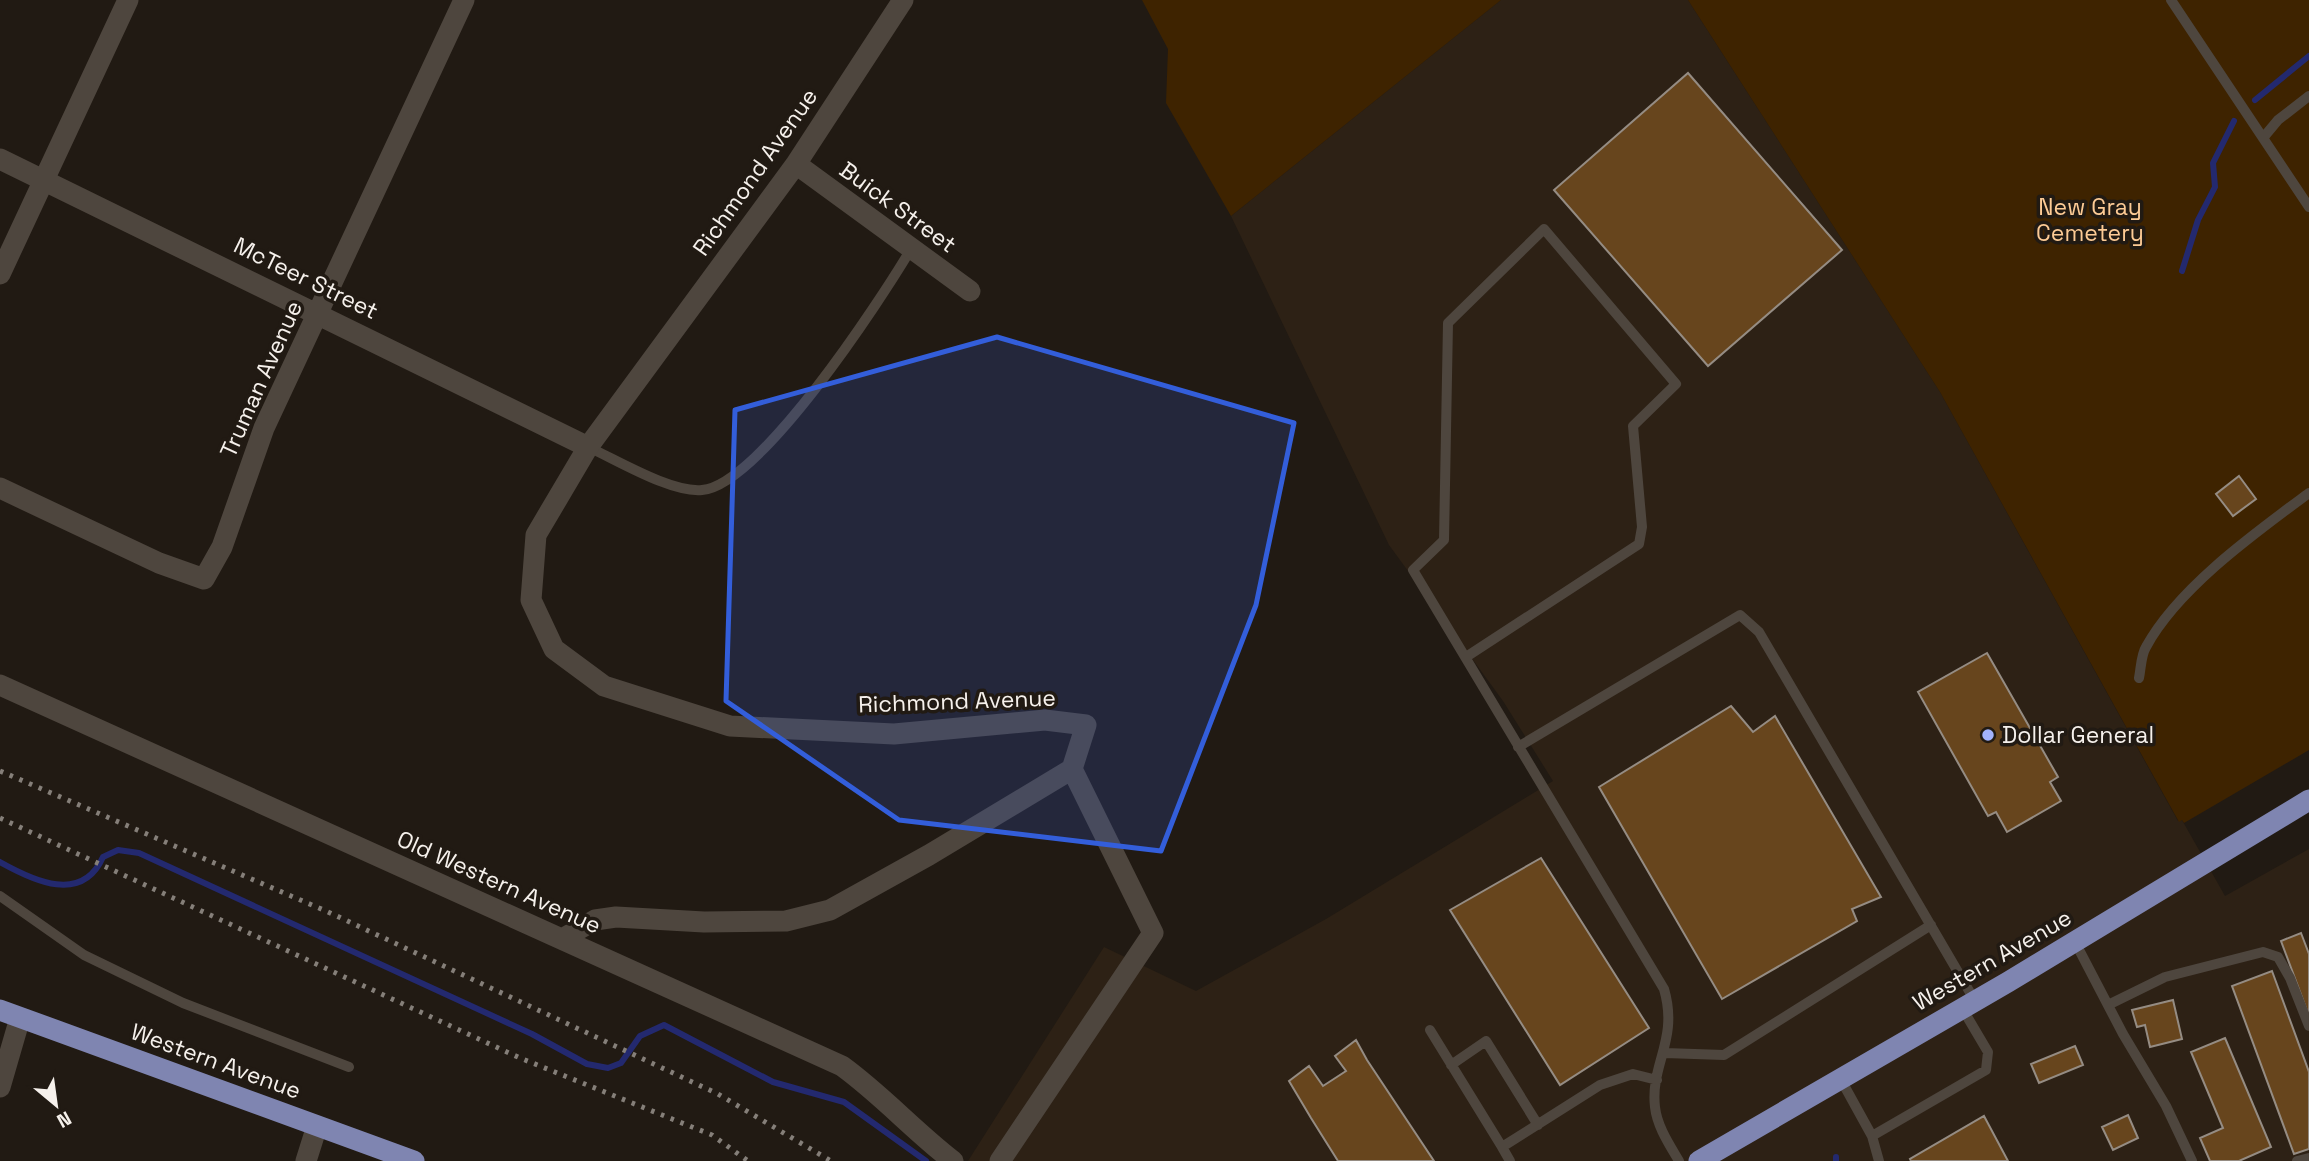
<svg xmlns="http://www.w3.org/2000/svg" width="2309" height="1161" font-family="'Space Grotesk',sans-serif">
<rect width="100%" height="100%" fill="#211a13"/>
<path fill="#2d2115" d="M1501,0H1688L1940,392L2178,821L2182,820L2225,896L2309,849V1161H968L1104,947L1196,991L1326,919L1553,781L1503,701L1389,545L1231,216Z"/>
<path fill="#3e2300" d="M1142,0H1501L1231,216L1166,103L1168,49Z
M1688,0H2309V750L2184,823L2182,820L2179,822L1940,392Z"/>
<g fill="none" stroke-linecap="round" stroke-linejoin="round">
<path stroke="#23296f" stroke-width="6" d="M2255,100L2309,56
M2182,271L2198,220L2215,187L2213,163L2234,121
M0,862C34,881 82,904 103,857L118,850L139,853L532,1034L587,1064L608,1068L621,1063L640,1036L664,1025L773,1082L844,1102L926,1161
M1836,1157V1161"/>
</g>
<path fill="#67451d" stroke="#958c83" stroke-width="2" d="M1688,73L1842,250L1708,366L1554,190Z
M2239,476L2256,499L2233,516L2216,494Z
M1987,653L2058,777L2050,782L2061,801L2007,832L1996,812L1988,816L1918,692Z
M1731,706L1753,732L1775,716L1881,897L1852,909L1857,921L1722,999L1599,787Z
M1541,858L1649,1028L1560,1085L1450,910Z
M2301,933L2309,954V1016L2281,941Z
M2272,971L2309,1072V1149L2294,1154L2232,986Z
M2173,1000L2182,1039L2150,1047L2145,1025L2137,1027L2132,1010Z
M2225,1038L2271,1147L2239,1161H2210L2200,1138L2223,1128L2191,1052Z
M1356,1040L1367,1060L1434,1161H1338L1311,1118L1289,1081L1309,1066L1323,1086L1346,1071L1335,1056Z
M2075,1046L2083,1065L2039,1083L2031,1064Z
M2128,1115L2138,1138L2113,1150L2102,1127Z
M1984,1116L2008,1161H1911L1910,1159Z"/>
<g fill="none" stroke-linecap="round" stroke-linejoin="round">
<path stroke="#4e463e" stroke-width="10" d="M2171,0L2309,207
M2263,138L2278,120L2309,96
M588,447C617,460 671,493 702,490C760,485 880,301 911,249
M1466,657L1639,544L1642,527L1633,426L1676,384L1544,229L1448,323L1444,540L1413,570L1664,989C1679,1040 1650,1064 1655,1107C1657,1126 1669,1144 1679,1161
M2139,678C2141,668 2141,655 2146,647C2178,588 2255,533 2309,493
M1518,747L1740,615L1759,632L1975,1001
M0,896L84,955L183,1003L349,1067
M2075,942L2123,1034L2166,1106L2192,1161
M2108,1005L2165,977L2263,952L2278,957L2290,978L2309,1026
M1430,1030L1502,1147L1600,1085L1633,1074L1657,1080
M1665,1053L1724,1055L1931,925
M1451,1065L1486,1041L1538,1125
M1840,1078L1872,1136L1986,1070L1988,1052L1962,1008
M1872,1136L1879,1161
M1502,1147L1510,1161
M2297,1161L2309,1158"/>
<path stroke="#4e463e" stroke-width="21" d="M0,159L588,447
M796,164L970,291
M0,274L128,0
M0,488L159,563L204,579L222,547L264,428L464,0
M0,685L842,1066C882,1095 914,1131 953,1161
M562,939L595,920L616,917L704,922L786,921L830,910L929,855L1072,769L1086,725L1045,720L894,734L730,726L604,686L554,649L531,600L536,535L588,447L796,164L903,0
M0,1087L20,1018
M306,1161L317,1126
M1000,1161L1153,933L1072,769"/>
<path stroke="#7f85b1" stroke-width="21" d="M0,1010L414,1161
M1699,1161L2008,982L2309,800"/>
<path stroke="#857f79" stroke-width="5" stroke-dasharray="3.5 7" stroke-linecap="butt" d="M0,771L326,911L718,1094L831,1161
M0,818L520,1058L712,1135L748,1161"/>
</g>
<path fill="#335eda" fill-opacity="0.2" stroke="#335eda" stroke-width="5" stroke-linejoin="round" d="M997,337L1294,423L1256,605L1161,851L899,820L726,701L735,410Z"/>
<circle fill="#a2b2fd" stroke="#211a13" stroke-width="2.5" cx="1988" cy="735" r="7"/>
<g text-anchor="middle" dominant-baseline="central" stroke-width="7" stroke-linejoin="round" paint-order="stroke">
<g font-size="23" fill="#f6f1ec" stroke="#211a13">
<text transform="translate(755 172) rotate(-55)">Richmond Avenue</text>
<text transform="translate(898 207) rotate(36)">Buick Street</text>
<text transform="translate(306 278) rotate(26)">McTeer Street</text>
<text transform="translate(261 379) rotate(-66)">Truman Avenue</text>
<text transform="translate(957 701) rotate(-2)">Richmond Avenue</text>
<text transform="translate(499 882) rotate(24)">Old Western Avenue</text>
<text transform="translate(1992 960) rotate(-30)">Western Avenue</text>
<text transform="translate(216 1061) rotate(20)">Western Avenue</text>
</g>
<g font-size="23" fill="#fdcb95" stroke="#211a13">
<text x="2090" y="207">New Gray<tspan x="2090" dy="26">Cemetery</tspan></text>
</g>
<g font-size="23" fill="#f6f1ec" stroke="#211a13" text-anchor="start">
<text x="2002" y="735">Dollar General</text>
</g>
</g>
<g transform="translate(56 1105) rotate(151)" stroke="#211a13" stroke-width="5" paint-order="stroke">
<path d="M0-5L12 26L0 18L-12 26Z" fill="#f6f1ec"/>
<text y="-10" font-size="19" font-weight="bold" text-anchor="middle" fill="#f6f1ec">N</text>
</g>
</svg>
